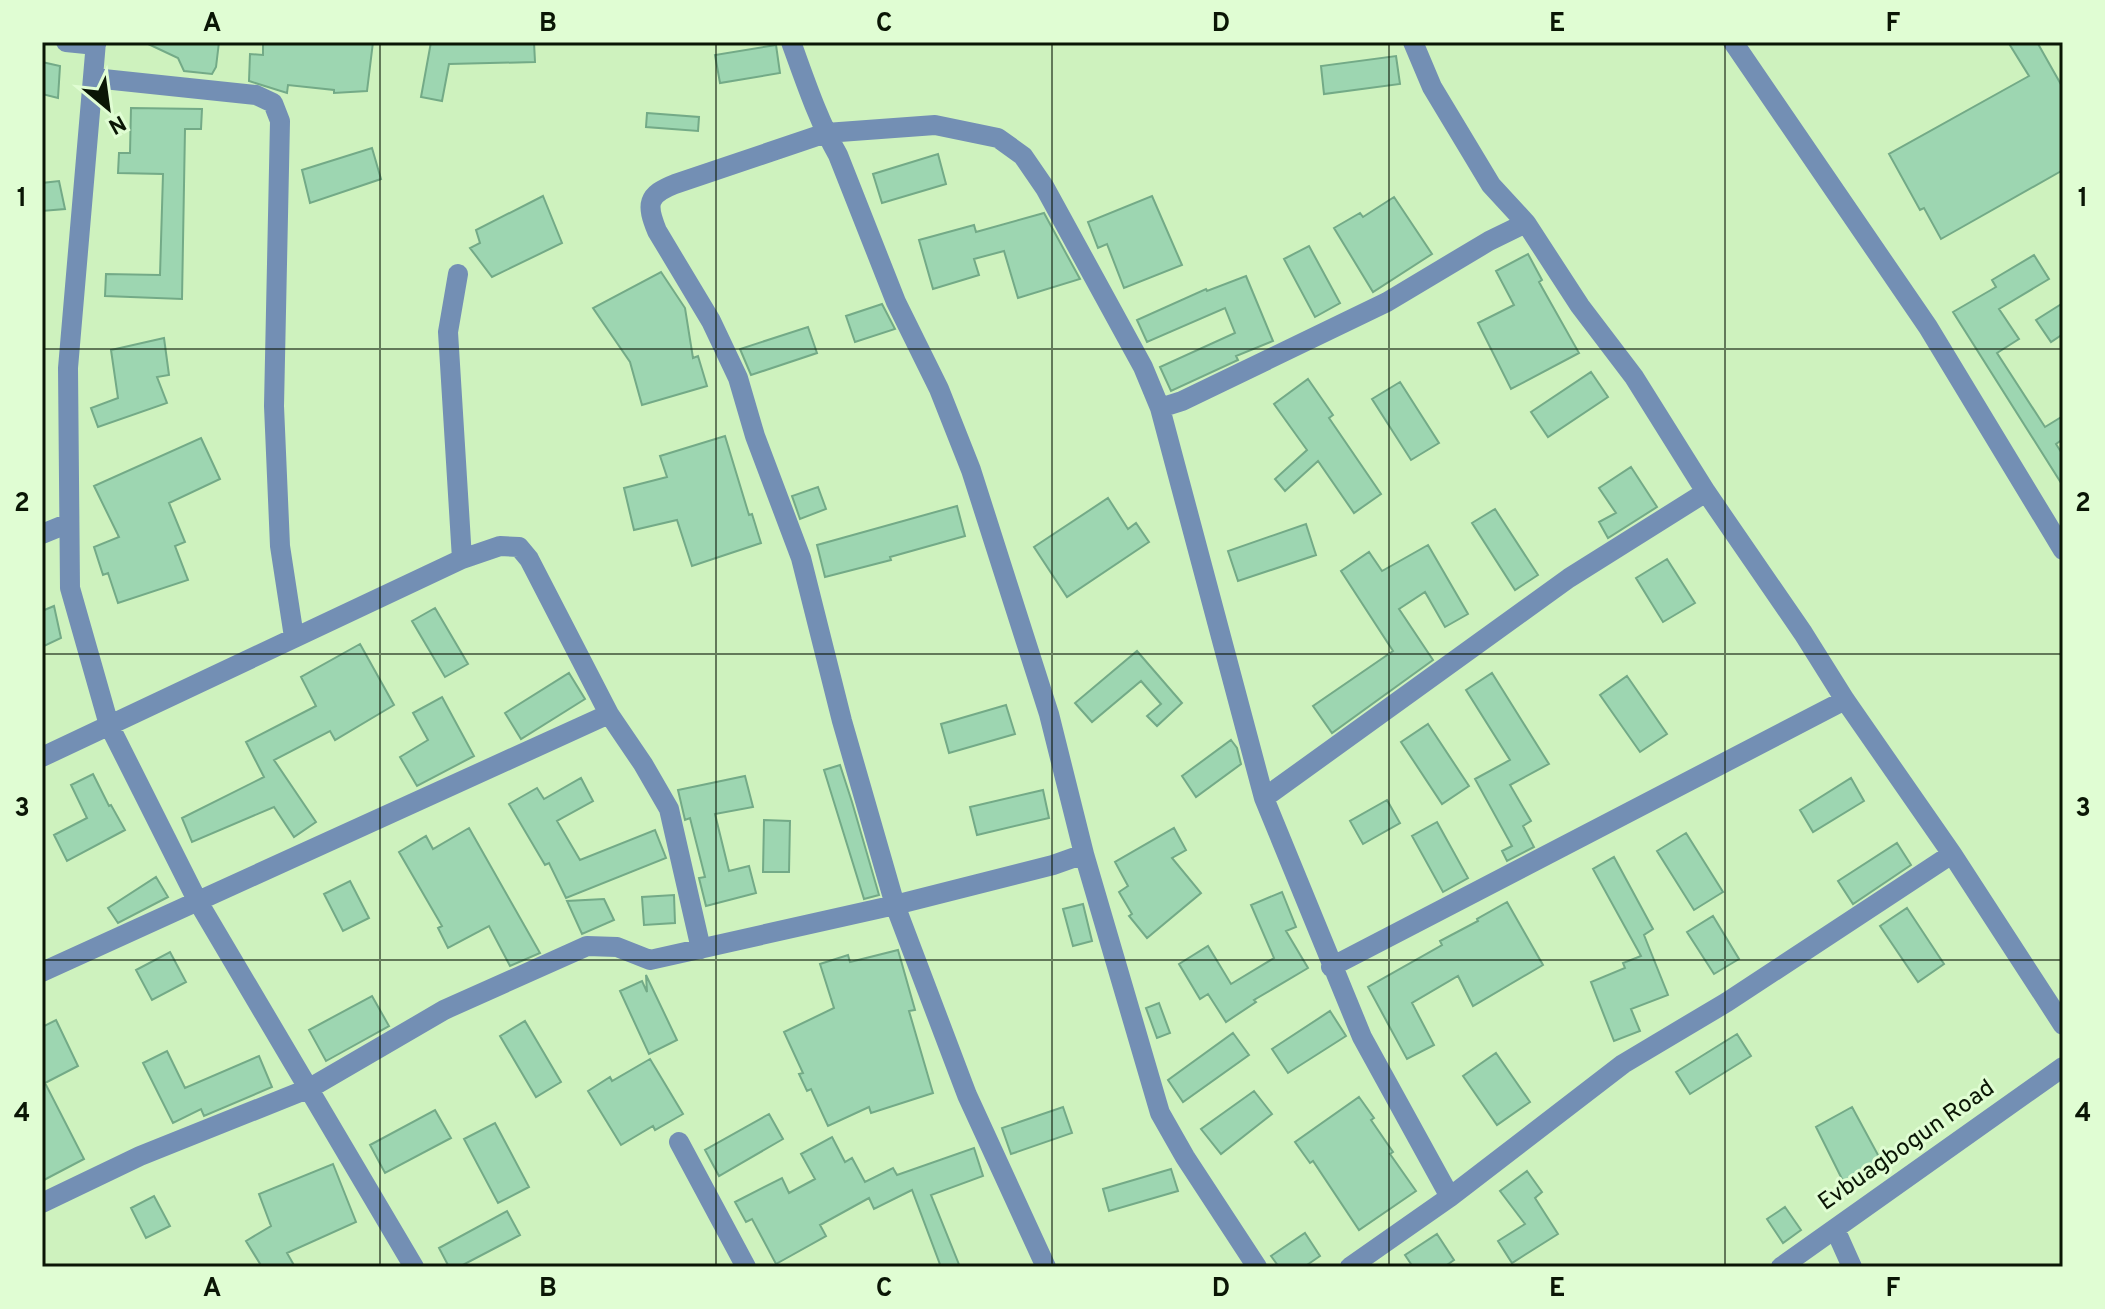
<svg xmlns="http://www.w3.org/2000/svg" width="2105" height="1309" font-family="Overpass,sans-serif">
<rect width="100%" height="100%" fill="#cef2be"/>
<path fill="#9dd6b1" stroke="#73aa87" stroke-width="2" d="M144,42H219L216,67L212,74L184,71L178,58Z
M263,42H373L367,91L334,93V90L288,85L287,93L249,81L250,54L263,55Z
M431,42H534L535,62L449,64L442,101L421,97Z
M2008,42H2037L2063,88V170L1941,239L1924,208L1920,210L1889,154L2029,76Z
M776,45L780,73L720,83L715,55Z
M1396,56L1400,84L1324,94L1321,66Z
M42,62L60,66L58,98L42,94Z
M131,108L202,109L201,129H185L182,299L105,296L106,274L160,275L163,174L118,173L119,153H130Z
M647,113L699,117L698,131L646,127Z
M372,148L381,179L310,203L302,170Z
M938,154L946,184L882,203L873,174Z
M59,181L65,209L42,211V183Z
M543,196L562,243L492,277L470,248L480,243L476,230Z
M1152,196L1182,265L1124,288L1107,244L1098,248L1088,222Z
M1394,197L1432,254L1373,292L1334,228L1360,213L1363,217Z
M1044,213L1080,279L1018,298L1004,251L974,259L979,275L933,289L919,240L974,225L976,232Z
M1309,246L1340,303L1315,317L1284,259Z
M1528,254L1542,280L1539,282L1579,353L1511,389L1478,323L1514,305L1496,271Z
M2034,255L2049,279L1999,309L2019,339L1997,353L2045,427L2063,416V439L2056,444L2063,455V486L1953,312L1996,287L1992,280Z
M661,272L685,308L693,358L698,356L707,386L642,405L630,362L593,308Z
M1246,276L1273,341L1236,356L1238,360L1171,391L1160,367L1235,333L1225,308L1147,342L1137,320L1206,289L1207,291Z
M2063,303V334L2051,342L2036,320Z
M882,304L895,329L855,342L846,316Z
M808,327L817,353L751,375L740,349Z
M164,338L169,375L157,377L167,403L98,427L91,408L118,398L111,350Z
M1591,372L1608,397L1548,437L1531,412Z
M1308,379L1333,415L1329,418L1381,494L1354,513L1318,461L1285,491L1275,479L1307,450L1274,404Z
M1400,382L1439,443L1411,460L1372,399Z
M725,436L749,515L752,514L761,543L692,566L677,520L634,530L624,488L667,477L660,456Z
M201,438L220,479L169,503L185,542L175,546L188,580L118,603L108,573L103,575L94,547L119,537L94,486Z
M1631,467L1657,507L1608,538L1599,522L1616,513L1599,488Z
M818,487L826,509L800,519L792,496Z
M1108,498L1128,529L1136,523L1149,542L1067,597L1034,547Z
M957,506L965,536L890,557L891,560L825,577L817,545Z
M1495,509L1538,575L1515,590L1472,523Z
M1306,524L1316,555L1238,581L1228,551Z
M1428,545L1468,614L1445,627L1425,592L1399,609L1433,660L1332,733L1313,706L1393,651L1341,571L1369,552L1382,571Z
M1667,559L1695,603L1663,622L1636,578Z
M54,606L61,638L42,647V611Z
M435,608L468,664L445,677L412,621Z
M360,644L394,705L335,740L330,731L274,760L316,822L294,837L274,807L192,842L182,818L264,777L246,742L316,706L301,677Z
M1137,651L1182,703L1157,726L1147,716L1161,704L1141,681L1092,722L1075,703Z
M569,673L585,699L521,739L505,713Z
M1492,673L1549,764L1510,785L1531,821L1523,826L1534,847L1507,861L1502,851L1512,846L1475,779L1510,760L1466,690Z
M1627,676L1667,734L1640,752L1600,695Z
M442,697L474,756L417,786L400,757L428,740L413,713Z
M1006,705L1015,734L949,753L941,724Z
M1428,724L1469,786L1442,804L1401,742Z
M1231,740L1237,748L1241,764L1196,797L1182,776Z
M840,765L852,802L879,895L864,899L824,770Z
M93,774L109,806L111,805L125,830L67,861L54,835L87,818L71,785Z
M745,776L753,807L715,814L729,871L749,866L756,893L706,906L699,878L705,877L690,818L685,820L678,790Z
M581,778L593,801L557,821L580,860L655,830L666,858L566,898L549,863L545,865L509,804L537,788L544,799Z
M1851,778L1864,801L1813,832L1800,810Z
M1043,790L1049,818L977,835L970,807Z
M1387,800L1400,823L1363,844L1350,821Z
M764,820L790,821L789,872H763Z
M1437,822L1468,878L1443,892L1412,836Z
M469,828L540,953L510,966L489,926L448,948L438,928L442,926L399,852L426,836L433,849Z
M1174,828L1186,850L1172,858L1201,893L1147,938L1129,916L1132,914L1119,892L1128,886L1115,862Z
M1686,833L1723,892L1694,910L1657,851Z
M1897,843L1911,865L1853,904L1838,881Z
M1614,857L1653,929L1644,935L1668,995L1631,1009L1640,1031L1614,1041L1591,982L1625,968L1623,963L1641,956L1593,869Z
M156,877L168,897L118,923L108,908Z
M350,881L369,918L343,931L324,894Z
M1282,892L1296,927L1286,931L1308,968L1254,1000L1256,1002L1226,1022L1208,994L1200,999L1179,964L1208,946L1231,984L1274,958L1251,905Z
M674,895L675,923L644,925L642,897Z
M604,899L614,920L582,934L567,901Z
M1507,902L1543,965L1473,1006L1458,976L1412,1003L1434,1045L1407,1059L1368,987L1442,945L1440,941L1478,921L1477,919Z
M1083,904L1092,941L1073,946L1063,909Z
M1907,908L1944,964L1918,982L1880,926Z
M1713,916L1739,959L1714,974L1687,932Z
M898,950L915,1010L909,1011L933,1093L871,1113L869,1107L828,1126L811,1089L807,1091L799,1074L803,1073L784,1032L834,1008L820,964L848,955L850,962Z
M170,952L186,982L152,1000L136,970Z
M646,975L677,1040L649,1054L620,991L642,981L647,992Z
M372,996L389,1026L326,1061L309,1030Z
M1159,1003L1170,1033L1157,1038L1146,1008Z
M1330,1011L1346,1036L1288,1073L1272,1049Z
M56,1020L78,1066L45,1083L84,1159L42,1181V1027Z
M525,1021L561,1082L536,1097L500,1036Z
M1233,1033L1249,1055L1183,1102L1168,1080Z
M1737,1034L1751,1056L1690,1094L1676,1072Z
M167,1051L185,1088L259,1056L272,1087L204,1116L201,1109L173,1123L143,1063Z
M1496,1053L1530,1102L1497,1125L1463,1076Z
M650,1059L683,1114L655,1130L653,1126L621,1145L588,1091L610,1077L612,1081Z
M1254,1091L1272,1114L1221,1154L1201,1129Z
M1359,1097L1374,1118L1371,1120L1393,1152L1390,1154L1416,1191L1359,1230L1313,1161L1310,1163L1295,1142Z
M1063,1107L1072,1133L1011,1154L1002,1128Z
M1852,1107L1884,1166L1846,1187L1816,1127Z
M435,1110L451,1138L385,1173L370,1145Z
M769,1114L783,1139L719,1176L705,1150Z
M495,1123L529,1187L498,1203L464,1139Z
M832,1137L845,1162L852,1158L865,1182L893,1168L897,1175L974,1148L983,1176L931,1195L960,1267H941L912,1190L874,1209L869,1198L820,1225L826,1236L776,1264L752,1219L746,1222L735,1202L782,1178L789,1193L815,1179L801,1154Z
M333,1164L356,1222L287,1253L295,1267H262L246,1241L271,1226L259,1194Z
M1171,1169L1178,1191L1109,1211L1103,1189Z
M1527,1171L1542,1192L1535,1198L1558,1234L1512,1263L1498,1241L1525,1224L1500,1191Z
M154,1196L170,1226L146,1238L131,1208Z
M1785,1207L1801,1230L1783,1243L1767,1219Z
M507,1211L520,1235L459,1267H449L439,1248Z
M1305,1233L1320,1256L1304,1267H1279L1271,1256Z
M1437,1234L1454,1260L1444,1267H1413L1405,1255Z"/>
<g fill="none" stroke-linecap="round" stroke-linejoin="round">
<path stroke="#738fb4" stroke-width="20" d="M66,42L96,45
M96,42L68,368L70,588L109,725L197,900L414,1267
M791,42C805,80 818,120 838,155L896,302L939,389L971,470L1049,714L1084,854
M1733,42L1928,327L2063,550
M94,78L256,95L273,103L280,121L274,406L280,546L294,637
M1526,223L1580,306L1634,377L1706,492L1803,633L1845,700L1952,854L2063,1025
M458,274L448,332L462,559
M1160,408L1264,798L1362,1037L1450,1197
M42,534L69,523
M42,757L462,559L500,546L519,547L529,559L609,714L643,764L669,809L701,949
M1264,798L1569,578L1706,492
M1331,967L1845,700
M42,972L609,714
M679,1142L746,1267
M42,1203L140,1156L310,1088L444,1010L587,946L617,947L650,960L895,905L1053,865L1084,854L1160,1113L1185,1157L1257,1267
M1835,1229L1852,1267
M1046,1267L967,1095L895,905L842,721L801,558L755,436L738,378L711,321L657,231C646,204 647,195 675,184L826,133L935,125L998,138L1023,156L1045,188L1143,367L1160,408L1182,401L1387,302L1489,241L1526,223L1491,185L1432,87L1413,42
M1350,1267L1450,1197L1623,1064L1727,1002L1952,854
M1781,1267L2063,1067"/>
</g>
<path fill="none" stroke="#0a1605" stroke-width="2" stroke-opacity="0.55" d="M380,42V1267M716,42V1267M1052,42V1267M1389,42V1267M1725,42V1267M42,349H2063M42,654H2063M42,960H2063"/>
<g text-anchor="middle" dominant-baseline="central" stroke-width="6" stroke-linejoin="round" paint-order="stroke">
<g font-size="24" fill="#0a1605" stroke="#e0fdd3">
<text transform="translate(1907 1146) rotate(-35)">Evbuagbogun Road</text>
</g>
</g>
<rect width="2105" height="1309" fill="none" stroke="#e0fdd3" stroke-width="88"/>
<g transform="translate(108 108) rotate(151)" stroke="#e0fdd3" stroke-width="6" paint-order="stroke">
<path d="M0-6L14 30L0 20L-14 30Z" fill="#0a1605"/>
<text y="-12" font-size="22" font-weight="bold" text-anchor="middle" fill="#0a1605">N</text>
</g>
<rect x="44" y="44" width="2017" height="1221" fill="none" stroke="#0a1605" stroke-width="3"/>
<g font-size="26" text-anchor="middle" font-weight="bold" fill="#0a1605">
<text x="212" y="31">A</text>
<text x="548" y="31">B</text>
<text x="884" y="31">C</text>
<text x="1221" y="31">D</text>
<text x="1557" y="31">E</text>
<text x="1893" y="31">F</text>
<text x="22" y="206">1</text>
<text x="2083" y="206">1</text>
<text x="22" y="511">2</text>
<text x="2083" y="511">2</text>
<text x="22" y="816">3</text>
<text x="2083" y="816">3</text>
<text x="22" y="1121">4</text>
<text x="2083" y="1121">4</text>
<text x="212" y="1296">A</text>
<text x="548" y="1296">B</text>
<text x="884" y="1296">C</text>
<text x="1221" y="1296">D</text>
<text x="1557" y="1296">E</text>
<text x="1893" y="1296">F</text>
</g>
</svg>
